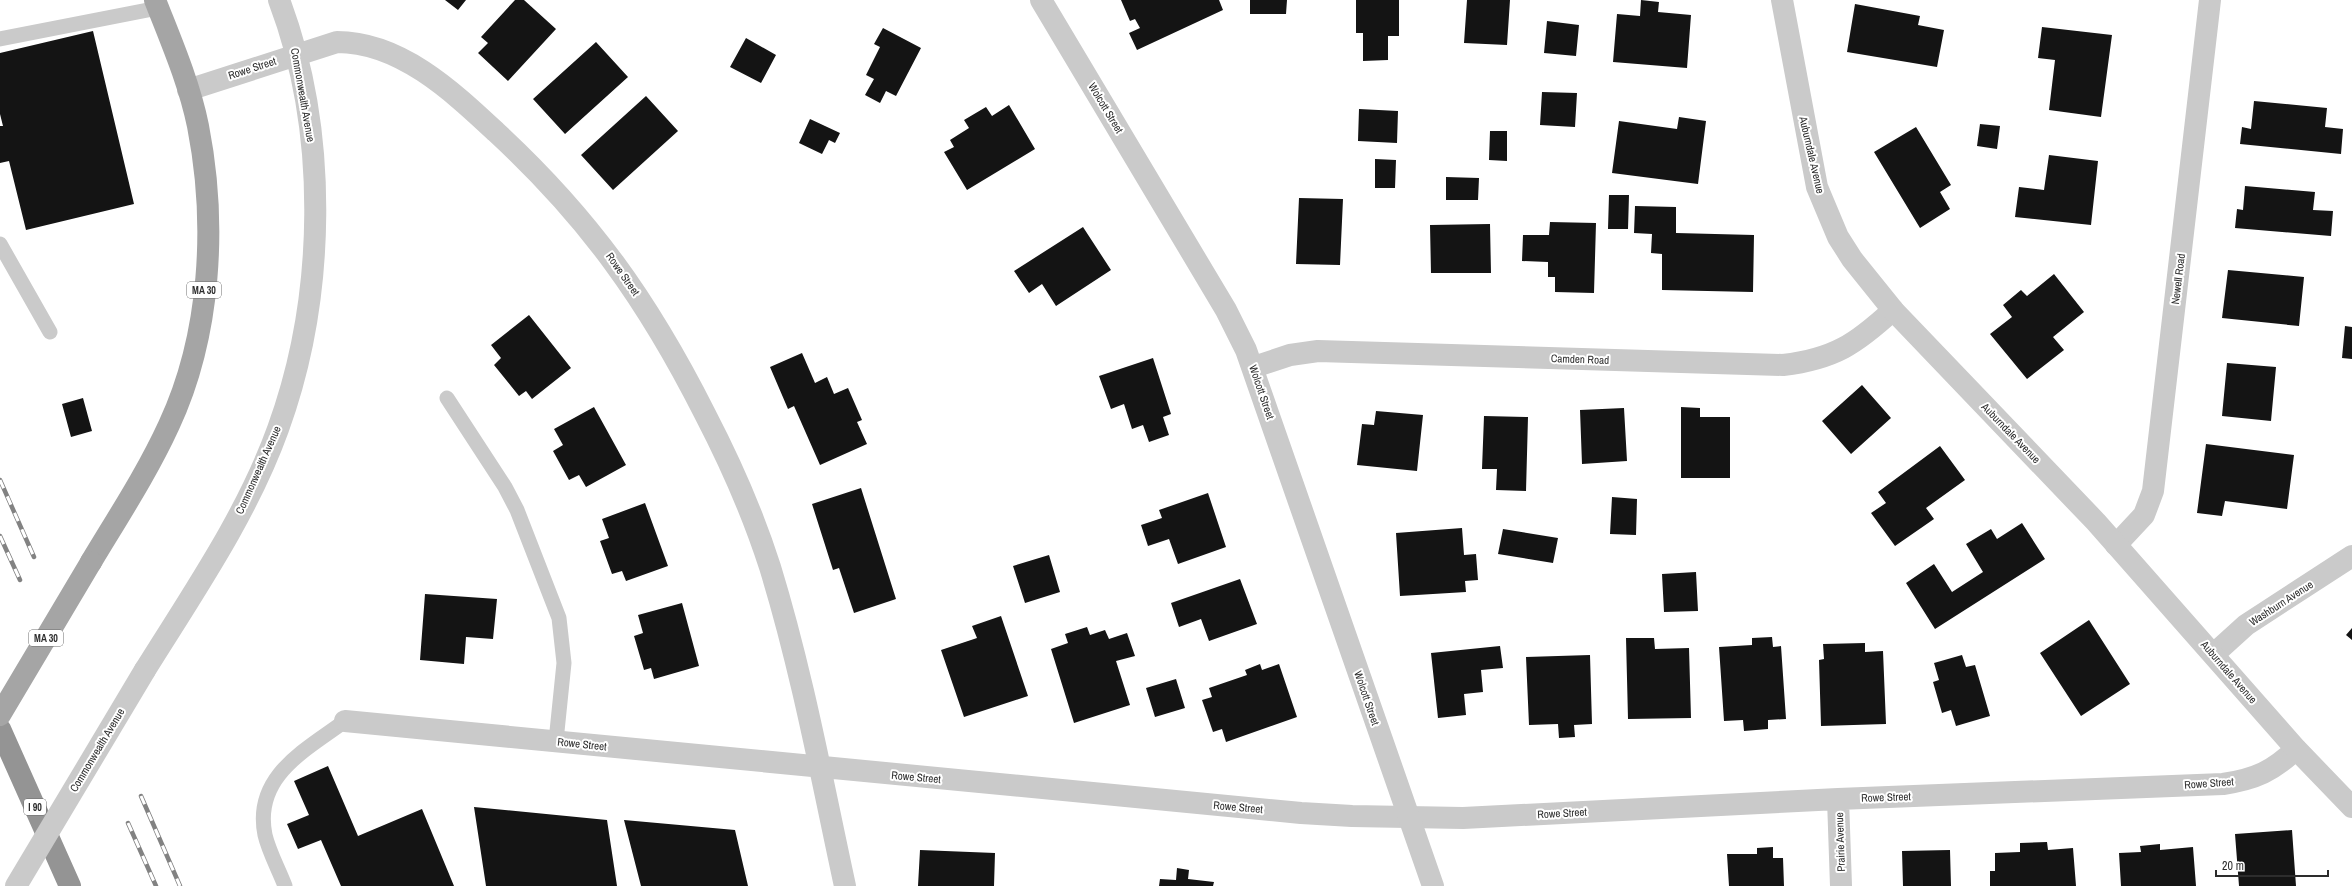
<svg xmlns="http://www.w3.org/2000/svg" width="2352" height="886" font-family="'Archivo Narrow',sans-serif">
<rect width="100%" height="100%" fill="#fff"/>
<path fill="#141414" d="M445,0H466L458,10Z
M515,0H524L556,29L508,81L478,53L488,43L481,37Z
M1121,0H1219L1223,10L1137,50L1129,33L1140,28L1135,19L1130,21Z
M1250,0H1287L1286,14H1250Z
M1356,0H1399V36H1388V60L1363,61V33H1356Z
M1467,0H1510L1507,45L1464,43Z
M1641,0L1659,2L1658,12L1691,15L1687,68L1613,62L1617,14L1640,16Z
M1855,4L1920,16L1918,25L1944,30L1937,67L1847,52Z
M1547,21L1579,25L1576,56L1544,53Z
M2042,27L2112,35L2101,117L2049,110L2055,60L2038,58Z
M883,28L921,48L896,96L886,91L880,103L865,95L874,79L866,75L880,47L874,44Z
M93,31L134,204L26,230L9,161L0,163V126H3L0,114V53Z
M746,38L776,55L761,83L730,67Z
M596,42L628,77L565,134L533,99Z
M1542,92L1577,93L1575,127L1540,125Z
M646,96L678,131L613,190L581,155Z
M2254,101L2327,108L2325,127L2343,129L2341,154L2240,144L2242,127L2251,129Z
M1009,105L1035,149L967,190L944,152L954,147L950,140L969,128L964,120L986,107L992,116Z
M1359,109L1398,111L1397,143L1358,141Z
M1679,117L1706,121L1698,184L1612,173L1619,121L1677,129Z
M810,119L840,133L835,143L829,140L822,154L799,143Z
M1980,124L2000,126L1997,149L1977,146Z
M1916,127L1951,185L1940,192L1950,209L1920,228L1874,152Z
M1490,131H1507V161L1489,160Z
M2049,155L2098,161L2091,225L2015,217L2019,187L2044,190Z
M1375,159L1396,160L1395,188H1375Z
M1446,177L1479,178L1478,200H1446Z
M2245,186L2315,192L2313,210L2333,211L2331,236L2235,228L2237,209L2243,210Z
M1609,195H1629L1628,229H1608Z
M1299,198L1343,199L1340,265L1296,264Z
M1635,206L1676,207V233L1754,235L1753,292L1662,290V254L1651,253L1652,234L1634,233Z
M1550,222L1596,223L1594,293L1555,292V277H1548V262L1522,261L1523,235H1549Z
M1490,224L1491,273H1431L1430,225Z
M1083,227L1111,270L1056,306L1042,284L1029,293L1014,271Z
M2228,270L2304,277L2299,326L2222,318Z
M2054,274L2084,312L2053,337L2064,350L2027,379L1990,334L2012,317L2003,305L2021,290L2027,296Z
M529,315L571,368L532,399L526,391L519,396L494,365L501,358L491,345Z
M2345,326L2352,327V359L2342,358Z
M802,353L815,383L827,377L834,394L848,388L862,420L857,422L867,444L820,465L794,406L788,409L770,367Z
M1153,358L1171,414L1163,417L1169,435L1149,442L1143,425L1132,429L1124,404L1111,409L1099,376Z
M2227,363L2276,367L2271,421L2222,416Z
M1862,385L1891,418L1851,454L1822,421Z
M83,398L92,431L71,437L62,404Z
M594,407L626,465L586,487L579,475L569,480L553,451L563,445L554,429Z
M1681,407L1700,408V417H1730V478H1681Z
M1624,408L1627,461L1582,464L1580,410Z
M1376,411L1423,415L1417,471L1357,465L1362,424L1374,425Z
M1484,416L1528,417L1526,491L1496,490L1497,469H1482Z
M2206,444L2294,455L2287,509L2225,501L2222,516L2197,513Z
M1940,446L1965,480L1926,508L1934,519L1895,546L1871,513L1886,503L1878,492Z
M861,488L896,599L854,613L839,568L833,570L812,504Z
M1208,493L1226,547L1178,564L1169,539L1148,546L1141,525L1162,518L1159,510Z
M1612,497L1637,499L1636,535L1610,534Z
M645,503L668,566L626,581L622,571L612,574L600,541L609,538L602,519Z
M2022,523L2045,559L1935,629L1906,583L1934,564L1952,592L1983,572L1966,544L1991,529L1997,539Z
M1462,528L1464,555L1476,554L1478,580L1465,581L1466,592L1400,596L1396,533Z
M1503,529L1558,538L1553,563L1498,554Z
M1049,555L1060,592L1025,603L1013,566Z
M1696,572L1698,611L1664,612L1662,574Z
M1240,579L1257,624L1209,641L1201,619L1179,627L1171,603Z
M425,594L497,599L493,639L466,637L464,664L420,660Z
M682,603L699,666L654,679L651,668L644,670L634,636L643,633L638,615Z
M1001,616L1028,696L964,717L941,650L977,638L972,626Z
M2089,620L2130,684L2081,716L2040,653Z
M1087,627L1090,635L1105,630L1109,639L1127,633L1135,656L1116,661L1130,705L1074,723L1051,649L1068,643L1065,634Z
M2352,628V640L2346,635Z
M1772,637L1773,647L1781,646L1786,719L1768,720V729L1744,731L1743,720L1724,721L1719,647L1752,645V638Z
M1626,638H1654L1655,649L1689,648L1691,718L1628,719Z
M1865,643V652L1883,651L1886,724L1821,726L1819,660L1824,659L1823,644Z
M1500,646L1503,668L1481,670L1483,692L1464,694L1466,715L1438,718L1431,653Z
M1590,655L1592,724L1574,725L1575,737L1559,738L1558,724L1529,725L1526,657Z
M1962,655L1966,667L1975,665L1990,716L1956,726L1951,710L1942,713L1933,682L1939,680L1934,663Z
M1260,664L1262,670L1279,664L1297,717L1226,742L1222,729L1213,732L1202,700L1212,697L1209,688L1247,675L1245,670Z
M1176,679L1185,708L1155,717L1146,688Z
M328,766L358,836L422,809L454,886H341L321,840L298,849L287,824L309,815L294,781Z
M474,807L607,820L617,886H486Z
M624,820L735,830L748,886H641Z
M2292,830L2296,886H2239L2235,834Z
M2047,842L2048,850L2073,848L2076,886H1990V871H1995V853L2020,852V843Z
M2160,844V850L2193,847L2196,886H2121L2119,853L2141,852L2140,846Z
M1773,847V858H1783L1784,886H1729L1727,854H1757V848Z
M920,850L995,853L994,886H918Z
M1950,850L1951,886H1903L1902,851Z
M1177,868L1189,870L1188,879L1214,882L1213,886H1159L1160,879L1176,880Z"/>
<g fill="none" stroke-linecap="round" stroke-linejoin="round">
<path stroke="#cacaca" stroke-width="15" d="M0,39L158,8
M0,244L50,332
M447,398L505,487L517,510L559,618L564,663L556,741
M285,886C279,870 269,852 265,835C253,776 306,750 345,721"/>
<path stroke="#cacaca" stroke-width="22" d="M188,90L337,42C400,42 452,91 496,132C589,218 648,301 705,414C731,464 753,514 770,567C802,671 822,780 845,886
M1254,367L1290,355L1318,351L1783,365C1834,359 1856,344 1893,310
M2116,545L2144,515L2153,491L2210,0
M2214,654L2246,625L2352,556
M145,670C193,593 247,515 278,429C326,297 329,132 279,0
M345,721L1301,813L1352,816L1463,818L1838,799L2223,784C2256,779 2273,771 2296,749
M1838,799L1841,886"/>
<path stroke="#cacaca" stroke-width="22" d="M1041,0L1226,310L1246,350L1433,886
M1782,0L1817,187L1838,237L1852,259L1893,310L2096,522L2296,749L2352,807"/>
<path stroke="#a5a5a5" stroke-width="22" d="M91,562C118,517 147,473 169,425C211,335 217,223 198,126C189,82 171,41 155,0"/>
<path stroke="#949494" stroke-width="22" d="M0,729L70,886"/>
<defs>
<path id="rail" d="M0,480L34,557
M0,536L20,580
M141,796L180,886
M128,823L156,886"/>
</defs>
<use href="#rail" stroke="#828282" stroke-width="4.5"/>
<use href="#rail" stroke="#fff" stroke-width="3" stroke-dasharray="9" stroke-linecap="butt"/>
<path stroke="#cacaca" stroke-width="22" d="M16,886L145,670"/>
<path stroke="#a5a5a5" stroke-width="22" d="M0,715L91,562"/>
</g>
<g text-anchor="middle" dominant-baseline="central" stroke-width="4" stroke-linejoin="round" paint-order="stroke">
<g fill="#fff" stroke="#6c6c6c" stroke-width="1">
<rect x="187" y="282" width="34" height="16" rx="3"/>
<rect x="29" y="630" width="34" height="16" rx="3"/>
<rect x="24" y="799" width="22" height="16" rx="3"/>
</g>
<g font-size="10" font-weight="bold" fill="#2d2d2d">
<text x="204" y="290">MA 30</text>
<text x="46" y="638">MA 30</text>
<text x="35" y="807">I 90</text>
</g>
<g font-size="11" fill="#2d2d2d" stroke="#fff">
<text transform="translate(252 68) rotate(-18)">Rowe Street</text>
<text transform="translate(303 95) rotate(80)">Commonwealth Avenue</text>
<text transform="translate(1106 108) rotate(59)">Wolcott Street</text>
<text transform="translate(1812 155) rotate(77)">Auburndale Avenue</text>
<text transform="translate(623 274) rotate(55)">Rowe Street</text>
<text transform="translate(2178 279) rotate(-83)">Newell Road</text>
<text transform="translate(1580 359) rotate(2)">Camden Road</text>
<text transform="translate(1262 392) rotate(71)">Wolcott Street</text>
<text transform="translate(2011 433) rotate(46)">Auburndale Avenue</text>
<text transform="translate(258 470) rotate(-66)">Commonwealth Avenue</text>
<text transform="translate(2281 603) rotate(-33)">Washburn Avenue</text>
<text transform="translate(2229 672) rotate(49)">Auburndale Avenue</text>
<text transform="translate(1367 698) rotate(71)">Wolcott Street</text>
<text transform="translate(582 744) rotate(6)">Rowe Street</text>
<text transform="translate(97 750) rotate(-59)">Commonwealth Avenue</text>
<text transform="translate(916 777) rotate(5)">Rowe Street</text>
<text transform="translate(2209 783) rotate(-4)">Rowe Street</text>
<text transform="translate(1886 797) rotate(-2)">Rowe Street</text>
<text transform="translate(1238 807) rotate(5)">Rowe Street</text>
<text transform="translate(1562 813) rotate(-3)">Rowe Street</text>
<text transform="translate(1840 842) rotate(-92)">Prairie Avenue</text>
</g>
</g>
<path d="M2216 870v6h112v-6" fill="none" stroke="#2d2d2d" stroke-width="2"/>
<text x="2222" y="870" font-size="12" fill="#2d2d2d" stroke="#ffffff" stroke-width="3" paint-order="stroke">20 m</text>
</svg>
